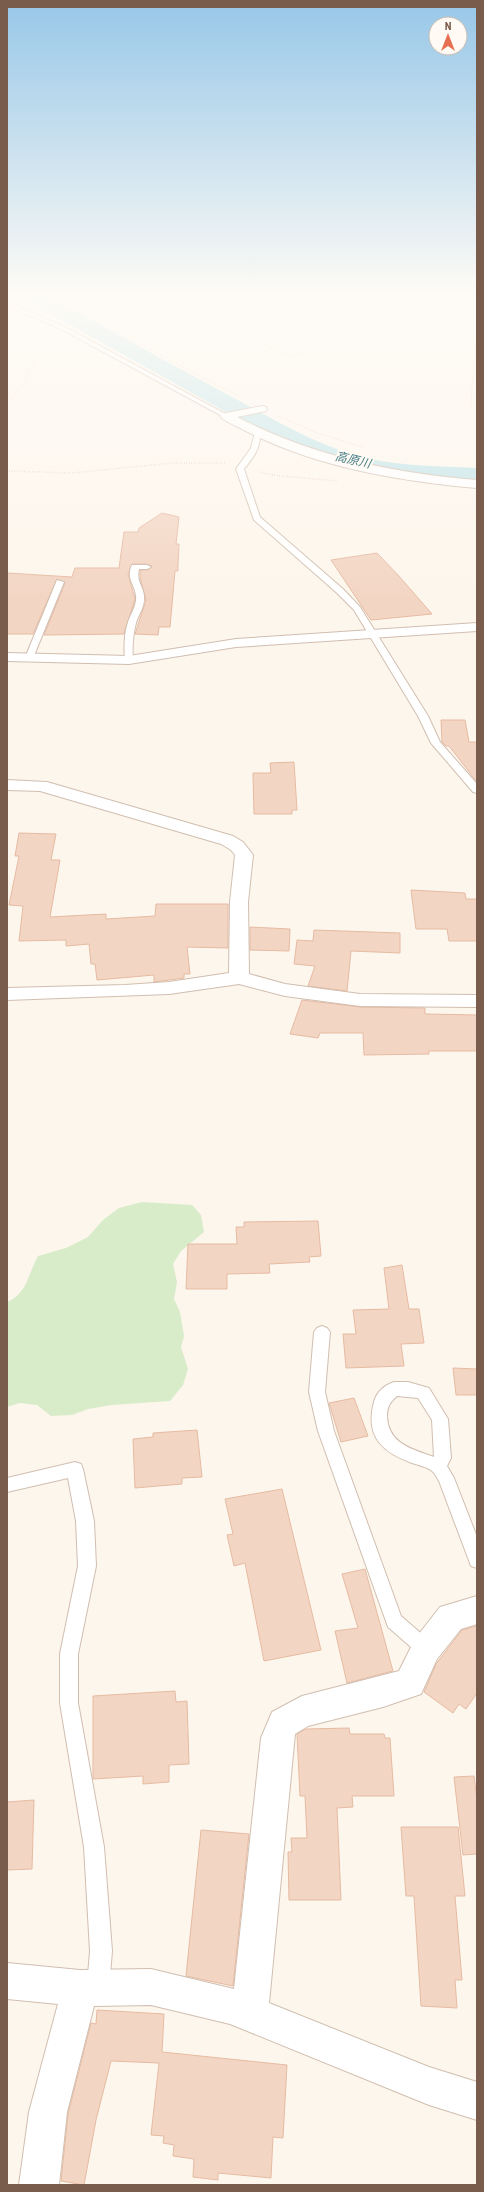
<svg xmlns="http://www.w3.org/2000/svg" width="484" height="2192" font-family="'Roboto Condensed','Noto Sans JP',sans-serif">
<rect width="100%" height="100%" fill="#fdf6ec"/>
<path fill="#d8ecc9" d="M142,1202L192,1205L201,1215L204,1232L181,1251L173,1264L177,1282L174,1299L180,1312L184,1336L181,1347L188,1369L183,1385L170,1401L112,1405L88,1409L72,1415L51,1416L37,1405L20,1403L7,1407V1302C27,1294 28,1274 38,1256L66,1248L88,1237L103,1220L119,1208Z"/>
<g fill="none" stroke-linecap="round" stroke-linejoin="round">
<path fill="#bfe3e8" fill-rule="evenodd" d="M19,294H43C107,328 170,364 234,398C273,419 312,442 354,455C393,466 436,466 477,468V484C430,481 382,479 337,465C294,453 256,429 217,407C152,371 87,334 22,298Z"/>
</g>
<path fill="#f3d5c3" stroke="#e6bba3" d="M162,513L179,517L176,544H179L178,565V571H175L170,627H159L158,635L135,634L146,600L140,577V570H148L152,566L147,564H132L128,574L135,599L124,634L44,635L65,583L57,579L33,634H7V573L72,577L75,568H119L124,532H138L139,528Z
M377,553L398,575L432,614L371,620L331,560Z
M441,720H465L469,742H477V782L449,746H446L442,742Z
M294,762L297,810H292V814H254L253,773H271L270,763Z
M19,833L56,834L51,860H60L50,917L106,914V919L155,916L156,904H228V948L187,947L190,974H184V978L154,982V975L97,980L95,964H91L89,944L66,946V940L19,941L23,906L9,905L19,856H15Z
M411,890L465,893L466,899H477V941H449L447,929H416Z
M250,927L290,929L289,951L250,950Z
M314,930L400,933V953L351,951L347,991L308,986L315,966L294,964L297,940L313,941Z
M302,1000L360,1007L425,1008V1014L477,1015V1051H429V1054L364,1055L363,1033H320L318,1038L290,1034Z
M318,1221L321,1256L309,1257L310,1262L269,1264L270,1273L227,1274V1289H186L188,1244H237L236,1227H244V1222Z
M402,1265L409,1309H419L424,1343L401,1344L404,1366L346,1368L343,1334H356L353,1310L389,1309L384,1268Z
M453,1368L477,1369V1395H456Z
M354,1398L368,1436L341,1442L329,1403Z
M197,1430L202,1477L182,1478V1484L135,1488L133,1439L153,1437V1433Z
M282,1489L321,1650L264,1661L245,1563L234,1566L227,1535L233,1534L225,1499Z
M365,1569L393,1671L347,1683L335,1631L358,1628L342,1574Z
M477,1626V1693L466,1709L459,1704L453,1713L424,1692L436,1664L462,1630Z
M175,1691L176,1702L187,1701L189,1764L169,1765V1782L143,1784V1776L93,1779V1696Z
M349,1728L350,1734H384L385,1738H390L394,1796H352L353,1807L337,1808L341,1900H289L288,1852H292L291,1838H307L305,1796H300L297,1734L306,1729Z
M474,1776L477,1799V1854L463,1855L454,1777Z
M34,1800L32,1869L7,1870V1802Z
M401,1827H458L465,1896H455L462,1980H455L457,2008L421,2006L414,1896H406Z
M201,1830L249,1834L233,1986L186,1976Z
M97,2010L164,2014L162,2052L287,2065L283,2138L273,2137L271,2178L218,2173V2180L193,2177L194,2159L173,2156L174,2145L163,2143L164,2136L151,2135L159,2063L111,2061L96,2120L84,2185L61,2181L68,2114L91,2023L96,2024Z"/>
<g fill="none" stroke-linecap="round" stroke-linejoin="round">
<defs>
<path id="lane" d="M7,302L65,327L229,416L224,417L61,329L7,306Z
M255,432L260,433C261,448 253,458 244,469L260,517L343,589L360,607L428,716L440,742L477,784V793L473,792L431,743L418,716L354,610L337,593L254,520L236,469L251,448Z
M132,565H147L151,567L147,569H139C136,582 143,585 144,596C145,607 139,613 136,623C133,634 132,648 133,660L129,663L125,660C124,648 124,634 128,622C131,613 137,606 136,595C134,583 126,578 132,565Z
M57,580L64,582L33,658L26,660L25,658Z
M322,1326L327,1328L330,1332L325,1392L334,1431L401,1616L432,1643L435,1649L432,1655L426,1658L420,1655L388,1627L318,1431L309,1392L314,1332L317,1328Z
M394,1382H408L429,1388L448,1419L451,1458L447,1466L454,1478L477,1537V1568L471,1566L439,1481C437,1478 435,1473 432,1471C427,1467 418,1465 412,1463C384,1453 366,1438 373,1406C375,1394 382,1386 394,1382ZM397,1396L418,1398L432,1420L434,1457C412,1449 388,1444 387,1416C387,1407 390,1402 397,1396Z
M75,1462L81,1464L83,1469L94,1521L96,1566L78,1654V1703L104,1847L112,1951L109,1987L106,1995L98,1998L90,1995L87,1987L90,1951L84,1847L60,1703V1654L78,1566L76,1521L68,1478L7,1492V1478Z"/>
<path id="street" d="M262,406L266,407L267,409L266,411L237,417C312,456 393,473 477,480V488C398,481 315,467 244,430C237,426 225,422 220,416L226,413Z
M477,623V631L236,647L129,664L7,661V653L129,656L236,639Z
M7,780L47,782L233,836L243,842L253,855L248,902L249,974L285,984L360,994L477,995V1007L360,1006L285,996L239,984L169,994L7,1000V988L125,985L169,982L229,973L230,902L235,855L231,850L221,844L40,791L7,790Z
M477,1596V1624L461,1629L437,1659L421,1694L383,1707L308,1726L295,1734L269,2003L429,2067L477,2082V2120L429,2105L230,2024L151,2005L94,2006L67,2112L59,2185H19L29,2112L58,2004L7,1999V1963L80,1970L151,1969L234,1989L261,1738L272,1712L302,1696L399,1671L415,1639L440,1607Z"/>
<path id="secondary" d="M456,294H477V298L461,297Z"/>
<path id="primary" d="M17,294H27L7,311V303Z"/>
</defs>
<use href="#lane" stroke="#d1beb0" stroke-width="2"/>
<use href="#street" stroke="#d1beb0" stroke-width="2"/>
<use href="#secondary" stroke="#d6c0b0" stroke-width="2"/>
<use href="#primary" stroke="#dad1cd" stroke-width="2"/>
<path stroke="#d9b8a5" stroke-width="1" stroke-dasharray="0.5 1.5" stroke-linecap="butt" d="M53,294L67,306L238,396
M232,294L238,322L245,337L291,356L306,353
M477,334L475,354V357H477
M7,404L23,385L40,350L10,323
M470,410L475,357
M278,416L320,434L363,447"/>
<path stroke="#d9b8a5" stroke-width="1.5" stroke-dasharray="0.5 2" stroke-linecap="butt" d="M7,471L72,473L173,463H226
M260,472L273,475
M272,475L337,481"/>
<use href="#lane" fill="#fff" fill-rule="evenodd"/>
<use href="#street" fill="#fff" fill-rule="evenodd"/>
<use href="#secondary" fill="#fff" fill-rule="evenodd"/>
<use href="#primary" fill="#fbd9a5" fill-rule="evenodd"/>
</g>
<linearGradient id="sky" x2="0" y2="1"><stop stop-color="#97c7e8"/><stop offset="0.49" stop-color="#fefbf6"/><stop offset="1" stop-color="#fefbf6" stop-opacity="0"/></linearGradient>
<rect width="484" height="601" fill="url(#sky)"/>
<g text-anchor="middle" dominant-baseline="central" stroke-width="4" stroke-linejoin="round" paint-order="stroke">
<g font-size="12" font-style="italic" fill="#437c86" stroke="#fffaf3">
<text transform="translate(353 460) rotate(13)">高原川</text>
</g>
</g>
<rect width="484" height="2192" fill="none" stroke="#7a5c4d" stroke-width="16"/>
<g transform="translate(448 36)"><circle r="19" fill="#fffaf3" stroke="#cabbb1"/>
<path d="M0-3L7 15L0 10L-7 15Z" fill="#e76f51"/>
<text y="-6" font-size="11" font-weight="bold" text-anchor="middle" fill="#7a5c4d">N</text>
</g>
</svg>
